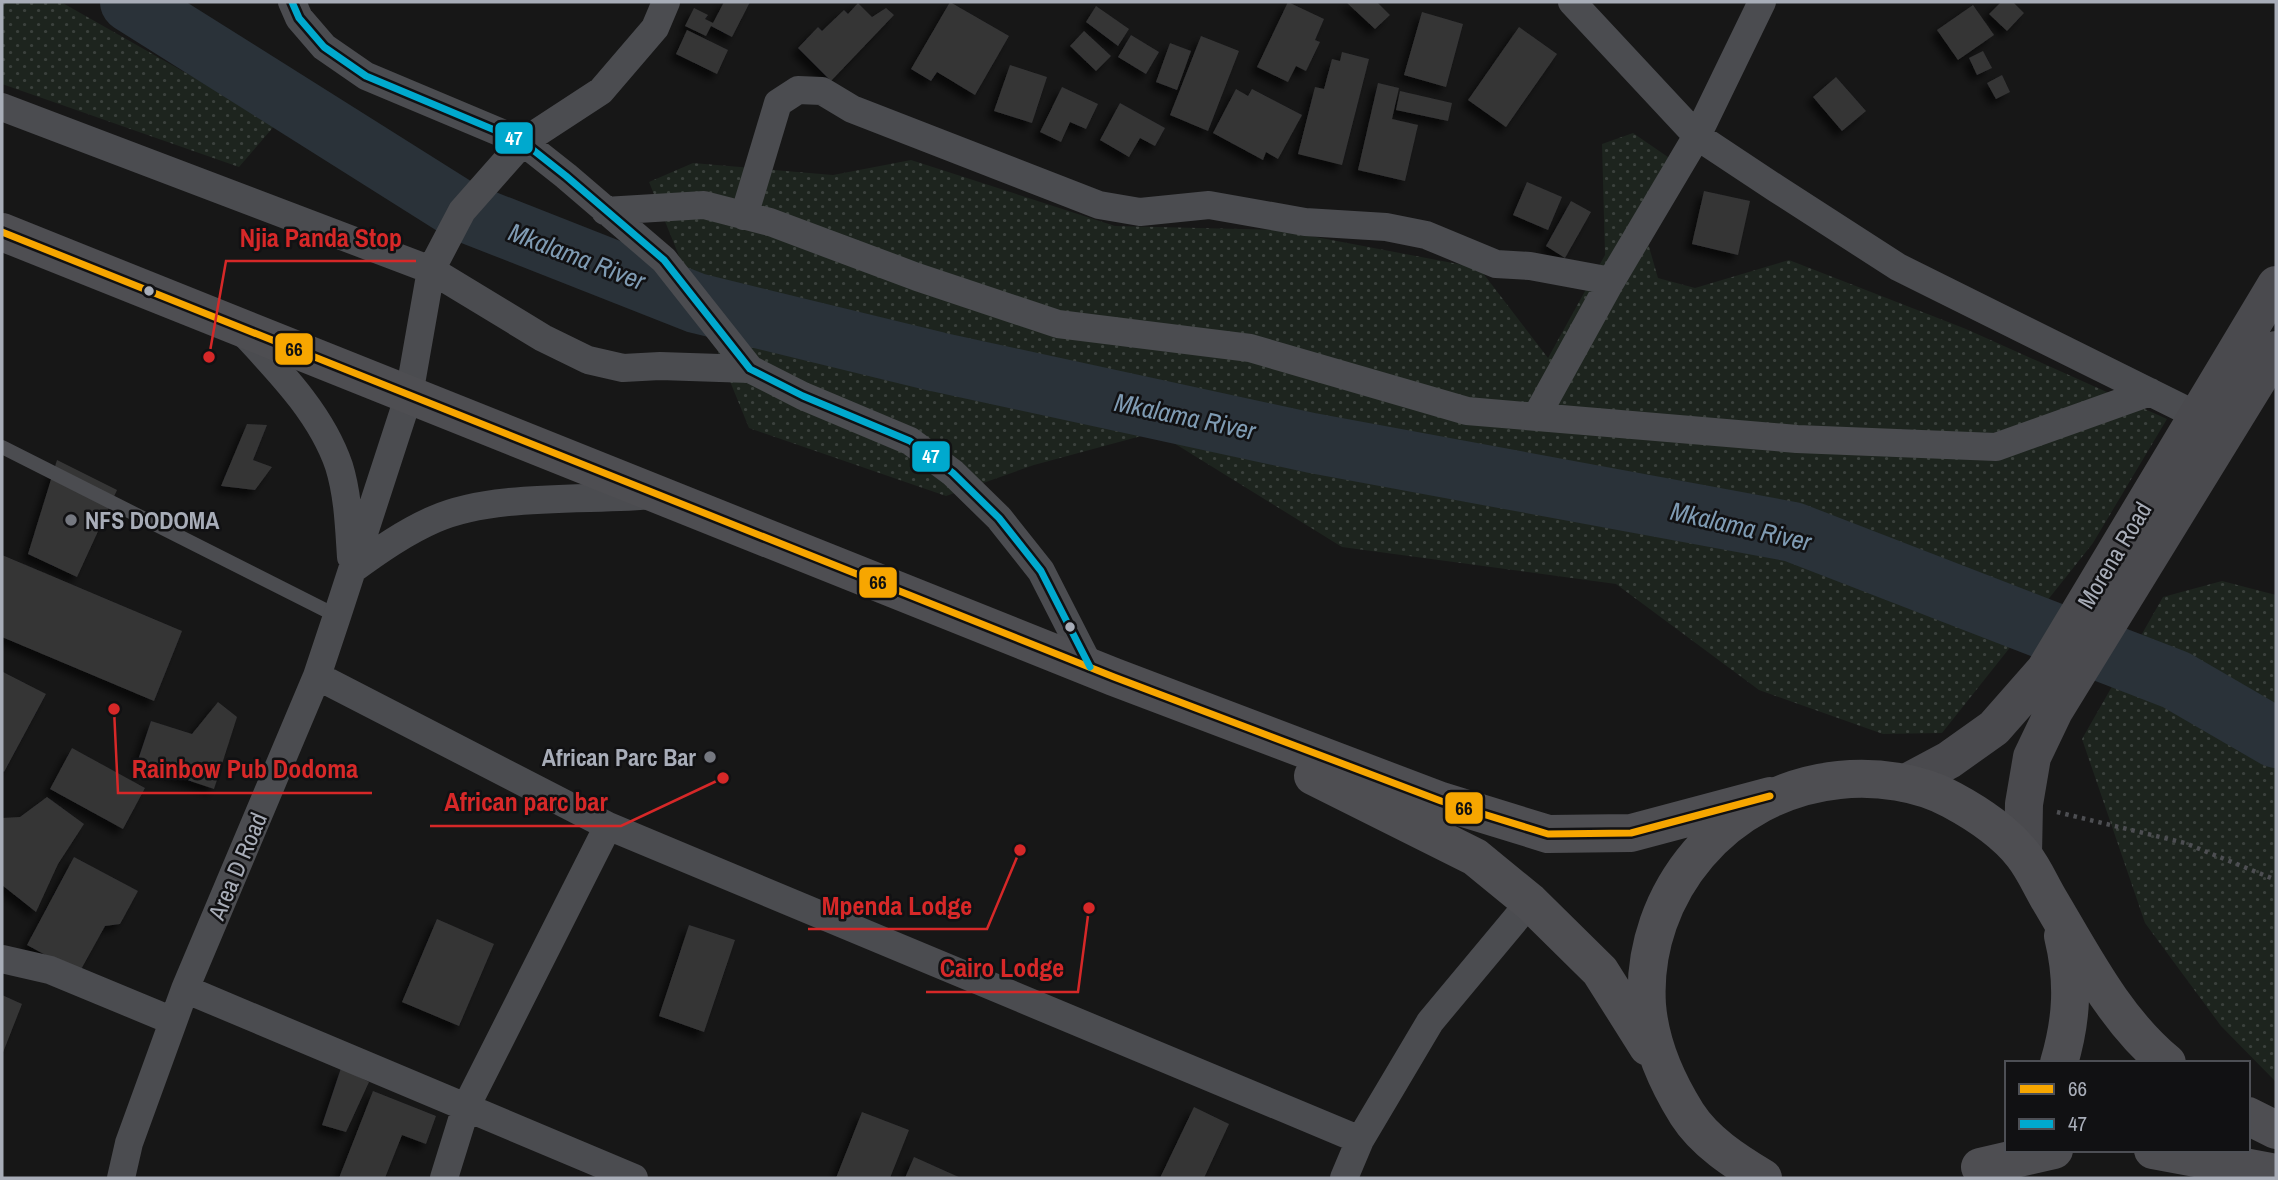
<svg xmlns="http://www.w3.org/2000/svg" width="2278" height="1180" font-family="'Archivo Narrow',sans-serif">
<defs>
<pattern id="grass-dots" width="8" height="8" patternUnits="userSpaceOnUse" patternTransform="scale(1.75)"><rect width="8" height="8" fill="#1d241e"/><path d="M2 2h.1M6 6h.1" fill="none" stroke="#3b413d" stroke-width="1.8" stroke-linecap="round"/></pattern>
<filter id="shadow"><feDropShadow dx="-6" dy="6" stdDeviation="3.5" flood-color="#0009"/></filter>
</defs>
<rect width="100%" height="100%" fill="#171717"/>
<path fill="url(#grass-dots)" d="M2,2H61L276,124L239,167L2,84Z
M1633,133L1681,166L1643,226L1658,278L1695,288L1789,260L1966,329L2167,419L2093,543L1942,733L1883,734L1759,690L1616,584L1342,547L1156,432L1034,465L946,496L749,428L649,182L693,163L833,175L911,160L1115,226L1279,230L1479,268L1548,358L1605,255L1602,144Z
M2222,581L2276,595V1082L2221,1026L2145,923L2082,739L2163,597Z"/>
<g fill="none" stroke-linecap="round" stroke-linejoin="round">
<path stroke="#2a3239" stroke-width="60" d="M130,2L462,211L696,303L938,362L1312,443L1793,532L2176,680L2276,738"/>
</g>
<path fill="#353536" filter="url(#shadow)" d="M724,2H750L732,37L711,26L706,36L685,26L694,8L708,15L705,19L713,23Z
M950,2L1009,36L975,95L937,72L931,81L911,69Z
M1288,2L1324,19L1315,40L1320,42L1306,71L1296,66L1288,82L1257,67Z
M1346,2H1377L1390,15L1375,29Z
M2001,2H2013L2024,13L2007,31L1989,14Z
M858,3L872,17L886,8L894,15L831,81L798,48L818,27L822,31L844,10L848,14Z
M1973,5L1994,35L1958,60L1937,30Z
M1096,6L1129,29L1118,46L1086,22Z
M1422,12L1463,24L1446,87L1404,75Z
M1519,27L1557,54L1506,127L1468,100Z
M687,30L728,50L717,74L676,54Z
M1084,31L1111,56L1096,71L1070,46Z
M1131,35L1159,52L1146,74L1118,57Z
M1201,36L1239,51L1208,131L1170,115Z
M1170,43L1191,51L1177,90L1156,82Z
M1983,51L1992,68L1977,75L1969,58Z
M1342,52L1369,59L1342,165L1298,154L1315,87L1324,89L1332,59L1340,61Z
M1010,65L1047,77L1032,123L994,111Z
M2002,75L2010,92L1996,99L1987,83Z
M1836,77L1866,111L1842,131L1813,97Z
M1378,83L1399,88L1392,119L1418,125L1405,181L1358,170Z
M1062,87L1098,104L1086,129L1070,122L1061,142L1040,132Z
M1236,89L1248,96L1252,89L1302,115L1278,159L1266,152L1263,160L1213,133Z
M1400,91L1452,103L1448,121L1396,110Z
M1120,103L1165,128L1155,146L1140,138L1129,157L1100,140Z
M1527,182L1562,197L1548,230L1513,215Z
M1704,191L1750,201L1738,255L1692,244Z
M1571,201L1591,212L1565,258L1546,246Z
M247,424L267,425L253,460L272,467L255,490L221,486Z
M57,460L117,490L77,577L28,554Z
M2,555L182,631L154,701L2,637Z
M3,672L46,694L4,772L2,770Z
M218,702L237,717L214,789L137,763L151,721L192,734Z
M72,748L145,788L123,829L50,789Z
M47,797L84,824L58,864L36,912L2,885V818L20,817Z
M74,857L138,891L120,924L105,926L79,973L27,945Z
M437,919L494,944L459,1026L402,1002Z
M689,925L735,940L704,1032L659,1016Z
M2,995L22,1004L2,1055Z
M341,1068L369,1082L346,1132L322,1125Z
M373,1091L436,1116L426,1144L402,1135L385,1178H339Z
M1194,1107L1229,1124L1204,1178H1160Z
M862,1112L909,1130L890,1178H836Z
M914,1157L961,1178H905Z"/>
<g fill="none" stroke-linecap="round" stroke-linejoin="round">
<path stroke="#4d4e52" stroke-width="4.5" stroke-dasharray="3.5 5" stroke-linecap="butt" d="M2057,812L2185,843L2276,880"/>
<path stroke="#4b4c50" stroke-width="14" d="M2,447L337,616"/>
<path stroke="#4b4c50" stroke-width="28" d="M292,2L299,18L324,47L366,76L523,142L566,176L664,260L750,369L803,396L910,441L953,473L999,518L1041,571L1090,667
M1572,2L1697,136L1777,189L1898,267L2198,416
M2,107L431,270L543,338L588,360L623,368L660,366L750,369
M605,211L704,205L770,222L917,277L1058,324L1250,348L1467,411L1797,439L1996,447L2150,392
M744,216L778,103L798,90L822,91L852,109L1099,205L1140,212L1209,205L1305,222L1386,227L1426,235L1496,264L1530,266L1611,281
M241,330C278,370 321,413 339,466C348,495 349,527 351,557
M1537,415L1611,281L1697,136L1762,2
M352,570C378,551 405,532 435,519C494,493 589,501 654,495
M317,676L608,826L1360,1140
M2,959L50,970L173,1021
M185,989L634,1178
M121,1178L129,1143L185,989L317,676L337,616L409,395L431,270L462,211L523,142L601,91L655,28L666,2
M444,1178L466,1107L608,826
M1344,1178L1360,1140L1430,1022L1530,902"/>
<path stroke="#4a4a4e" stroke-width="38" d="M1906,783L1949,760L1994,728L2045,670L2276,285
M2023,854L2024,804L2032,757L2054,711L2276,350"/>
<path stroke="#4e4e52" stroke-width="38" d="M2,232L1114,677L1441,801L1548,834L1631,833L1770,796
M1313,776L1475,857L1530,902L1600,971L1648,1047
M2059,1063C2072,1019 2074,981 2063,936
M2248,1116L2276,1130
M2153,1150L2276,1173
M1980,1167L2054,1150
M1763,1178C1735,1161 1705,1142 1687,1114C1667,1082 1650,1043 1647,1005C1640,891 1727,791 1839,780C1876,776 1920,782 1952,800C1978,814 2005,832 2023,855C2034,869 2041,886 2050,901C2084,958 2115,1020 2167,1063"/>
<defs>
<path id="bus-1" d="M2,232L1114,677L1441,801L1548,834L1631,833L1770,796"/>
<path id="bus-2" d="M292,2L299,18L324,47L366,76L523,142L566,176L664,260L750,369L803,396L910,441L953,473L999,518L1041,571L1090,667"/>
</defs>
<use href="#bus-1" stroke="#111113" stroke-width="12"/>
<use href="#bus-2" stroke="#111113" stroke-width="12"/>
<use href="#bus-1" stroke="#f7a600" stroke-width="7"/>
<use href="#bus-2" stroke="#00a9ce" stroke-width="7"/>
</g>
<g fill="#a8adb8" stroke="#111113" stroke-width="2.5">
<circle cx="149" cy="291" r="6"/>
<circle cx="1070" cy="627" r="6"/>
</g>
<g fill="#757880" stroke="#111113" stroke-width="2.5">
<circle cx="71" cy="520" r="7"/>
<circle cx="710" cy="757" r="7"/>
</g>
<g text-anchor="middle" dominant-baseline="central" stroke-width="5" stroke-linejoin="round" paint-order="stroke">
<g font-size="24" font-weight="bold" fill="#a8adb8" stroke="#111113" text-anchor="start">
<text x="85" y="520">NFS DODOMA</text>
<text x="696" y="757" text-anchor="end">African Parc Bar</text>
</g>
<g font-size="24" fill="#a8adb8" stroke="#111113">
<text transform="translate(2114 555) rotate(-59)">Morena Road</text>
<text transform="translate(237 866) rotate(-67)">Area D Road</text>
</g>
<g font-size="26" font-style="italic" fill="#7f9bb3" stroke="#111113">
<text transform="translate(577 256) rotate(21)">Mkalama River</text>
<text transform="translate(1185 416) rotate(12)">Mkalama River</text>
<text transform="translate(1741 526) rotate(13)">Mkalama River</text>
</g>
</g>
<path fill="none" stroke="#d62828" stroke-width="2.5" d="M209 357L226 261H416M114 709L118 793H372M723 778L621 826H430M1020 850L987 929H808M1089 908L1078 992H926"/>
<g fill="#d62828" stroke="#111113" stroke-width="2.5">
<circle cx="209" cy="357" r="7"/>
<circle cx="114" cy="709" r="7"/>
<circle cx="723" cy="778" r="7"/>
<circle cx="1020" cy="850" r="7"/>
<circle cx="1089" cy="908" r="7"/>
</g>
<g font-size="26" text-anchor="middle" font-weight="bold" fill="#d62828" stroke="#111113" stroke-width="5" stroke-linejoin="round" paint-order="stroke">
<text x="321" y="247">Njia Panda Stop</text>
<text x="245" y="778">Rainbow Pub Dodoma</text>
<text x="526" y="811">African parc bar</text>
<text x="897" y="915">Mpenda Lodge</text>
<text x="1002" y="977">Cairo Lodge</text>
</g>
<g stroke="#111113" stroke-width="2.5">
<rect x="494" y="121" width="40" height="34" rx="7" fill="#00a9ce"/>
<rect x="274" y="332" width="40" height="34" rx="7" fill="#f7a600"/>
<rect x="911" y="440" width="40" height="33" rx="7" fill="#00a9ce"/>
<rect x="858" y="566" width="40" height="33" rx="7" fill="#f7a600"/>
<rect x="1444" y="791" width="40" height="34" rx="7" fill="#f7a600"/>
</g>
<g font-size="19" text-anchor="middle" font-weight="bold" fill="#fff">
<text x="514" y="145">47</text>
<text x="931" y="463">47</text>
</g>
<g font-size="19" text-anchor="middle" font-weight="bold" fill="#111">
<text x="294" y="356">66</text>
<text x="878" y="589">66</text>
<text x="1464" y="815">66</text>
</g>
<rect width="2278" height="1180" fill="none" stroke="#a8adb8" stroke-width="7"/>
<rect x="2005" y="1061" width="245" height="91" fill="#111113" stroke="#4d4f55" stroke-width="2"/>
<rect x="2019" y="1084" width="35" height="10" fill="#f7a600" stroke="#4d4f55" stroke-width="2"/>
<text x="2068" y="1096" font-size="21" fill="#a8adb8">66</text>
<rect x="2019" y="1119" width="35" height="10" fill="#00a9ce" stroke="#4d4f55" stroke-width="2"/>
<text x="2068" y="1131" font-size="21" fill="#a8adb8">47</text>
</svg>
